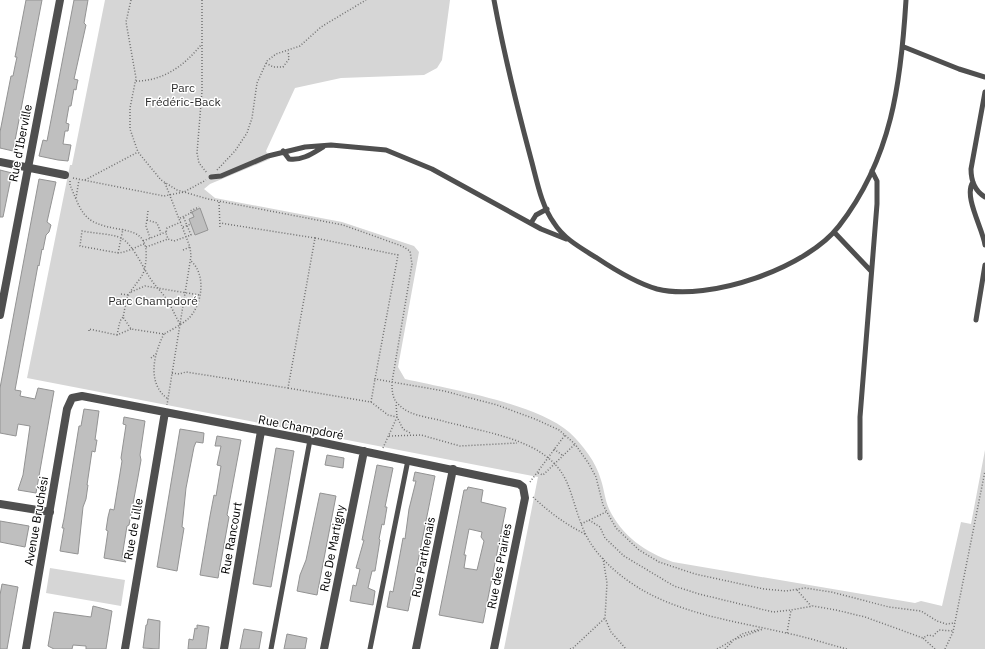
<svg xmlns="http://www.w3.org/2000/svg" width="985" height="649" font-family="'IBM Plex Sans',sans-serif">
<rect width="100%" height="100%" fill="#fff"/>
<path fill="#d6d6d6" d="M105,0H450L442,60L437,68L424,75L341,78L295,88L266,151L270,159L210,184L204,189L215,198L342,222L414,246L419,252L398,367L405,379C449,389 535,403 569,432C583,445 596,462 601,480C604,489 605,500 609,509C622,536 645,552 673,562L915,603L921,601L942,606L961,522L971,524L985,450V649H504L538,477L27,378L70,165H72Z
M50,568L125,580L121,606L46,593Z"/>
<path fill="#bfbfbf" stroke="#939393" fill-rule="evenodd" d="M26,0H42L13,151L0,148V132L11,76H13L15,66L17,57H15Z
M74,0H88L84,23L86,25L74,79L78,80L77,84L76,90L74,89L71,106H69L66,123L69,124L68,131H65L63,144L71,145L68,161L58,160L39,156L43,140L47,141Z
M0,170L12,173L3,217H0Z
M39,179L56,182L47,222L51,225L49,232L46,235L43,250L42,249L39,266L38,265L15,390L21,391L20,396L35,399L38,388L54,391L36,493L18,490L23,475L30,426L18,424L16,436L0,433V388Z
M200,208L208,230L195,235L189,219L194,217L192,212Z
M84,409L99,411L95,440H97L95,452L92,451L87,485H88L86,499L83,507L78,554L60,551L64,528H62L64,519L79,426H81Z
M124,417L145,421L140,455L141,460L138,477L129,525L127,526L122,557L126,562L104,558L108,531L106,530L108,517L110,509L114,510L122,461L121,458L126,425L123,424Z
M180,429L204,433L203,443L196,442L194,447L186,488L182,527L184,528L177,571L157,567Z
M217,436L241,440L227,515L229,517L218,578L200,575L210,516L214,495L216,496L221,466L217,465L221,446H215Z
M276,448L294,451L271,587L253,584Z
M327,455L344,458L343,468L325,465Z
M377,465L393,468L385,507H387L384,525L382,524L379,539L380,540L375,571H372L368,588L375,591L373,605L350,601L353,585L356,586L360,569L356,568L364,540H362Z
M415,472L435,476L408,611L387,607L390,591L393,592L396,576L403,538L405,539L409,509L416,481H413Z
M468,487L483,490L481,502L506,508L483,623L439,615L464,490H467ZM469,529L482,532L481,537L484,541L477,570L464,568L466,555H464Z
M320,493L336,496L317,595L297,591L300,575L306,560Z
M0,521L29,526L25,547L0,542Z
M2,584L18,587L7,649H0V595Z
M93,606L112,611L106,649H86V646L73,645L72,649H54L48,646L54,612L91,617Z
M148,619L160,621L159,649L143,648L146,625H147Z
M197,625L209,627L206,649H188L189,639L193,640L195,628L197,629Z
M244,629L262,632L259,649H240Z
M287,634L307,638L305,649H284Z"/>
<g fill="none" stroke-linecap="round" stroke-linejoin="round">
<path stroke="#717171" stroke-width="1.5" stroke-dasharray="1 2" stroke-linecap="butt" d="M131,0L126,22L136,78L130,108V129L138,152L161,180L177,190L208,199L343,225L402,246L410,251L412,264L392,382C392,390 392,398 398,404C409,416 428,417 443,421C472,429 506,434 533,448C574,470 568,496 585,533C596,557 621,578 644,591C687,615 739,622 786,633C807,637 827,644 847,649
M202,0V91L197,153L199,163L207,173
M266,63L273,67H283L289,59L288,51
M136,81C163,81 184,66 201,45
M217,170L235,151L247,133L252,118L257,83L267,61L276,54L300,46L321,27L366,0
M73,178L164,196L184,192L206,180
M85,180L138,152
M70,181V185C75,196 80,214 92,221C119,236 153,220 145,267C144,277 132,287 128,296C125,302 125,310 123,317L131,329L164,334C171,330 181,325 188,319C202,306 207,275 191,261
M165,183L190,247L191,256L167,405
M76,198L79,180
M219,202L220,228
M148,211L146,226L150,238
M180,218L191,213L190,211L199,207
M147,220L157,223L161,233
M181,222L167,228L166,233L168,239L174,241L191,235L183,216
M183,227L191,224
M315,238L398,255L375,379L444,391L497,405L535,419L559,430L575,444L589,464L596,477L603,505L616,528L639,550L659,562L695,574L764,589L786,591L805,588L831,592L889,607L921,611L937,621L946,624L955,623
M143,241L166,232
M144,244C136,247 127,252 118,253L80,246L82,231C92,233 113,234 121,238C133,244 143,268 150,278C155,286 162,292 167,300C172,307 175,316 180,324
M146,247L168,239
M183,250L190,247
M118,253L123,229
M131,292L145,286L199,295
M121,294L128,295
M89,331V329L117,335L131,329
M164,334C153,355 147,384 168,399
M117,335L120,321L123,317
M151,358L157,353
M172,373L179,374L186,372L288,388L315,238L220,223
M288,388L371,402L375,379
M371,402L388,415L397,417L403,429L410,433
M389,436L421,435L460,446L517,443
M383,448L397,417L396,403
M554,449L562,455
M538,473L543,475L575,444
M530,482L565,435
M533,497C549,512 565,524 585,534
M589,520L600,527L605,538L624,556L674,586L699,594L773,612L791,610
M581,524L606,512
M603,558L607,583L605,618L611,632L626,649
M797,590L811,606
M787,633L791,610L813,606L836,610L865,617L923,638
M735,639L742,634L760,629
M570,649L573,648L605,618
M717,649L733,640L763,629
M725,649L732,642
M935,649L923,638L928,635L933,636L939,630L954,631
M945,649L953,632L985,471"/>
<path stroke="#4f4f4f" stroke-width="5" d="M494,0C504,54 517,107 531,159C537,181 541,205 554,223C564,239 581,248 597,258C615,270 636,283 657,289C709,302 807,268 839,226C892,158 901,82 906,0
M904,47L959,69L985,77
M985,92L971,169C971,180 975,191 985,197
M283,151L289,159C302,161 313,153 323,147
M211,177L221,176L268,156L305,147L331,145L386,150L432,169L541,229L566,239
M973,182C963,196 983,229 985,245
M531,223L536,215L547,209
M834,232L871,271
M976,320L985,265
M860,458V417L877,204V181L872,171
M271,649L310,440
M370,649L408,460"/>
<path stroke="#4f4f4f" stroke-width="8" d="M0,162L65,175
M0,315L60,0
M0,504L50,512
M26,649L67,409L72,398L82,396L310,440L519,484L523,487L525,498L494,649
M125,649L165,412
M224,649L261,431
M324,649L364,451
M416,649L453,469"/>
</g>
<g text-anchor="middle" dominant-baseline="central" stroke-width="3" stroke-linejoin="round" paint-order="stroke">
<g font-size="12" fill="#2d2d2d" stroke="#fff">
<text x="183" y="87">Parc<tspan x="183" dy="14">Frédéric-Back</tspan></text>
<text x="153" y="300">Parc Champdoré</text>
</g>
<g font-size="12" fill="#000" stroke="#fff">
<text transform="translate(20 143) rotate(-79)">Rue d'Iberville</text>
<text transform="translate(301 427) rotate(11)">Rue Champdoré</text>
<text transform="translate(36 521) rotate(-80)">Avenue Bruchési</text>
<text transform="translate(133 529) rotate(-80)">Rue de Lille</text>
<text transform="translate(231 538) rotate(-80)">Rue Rancourt</text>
<text transform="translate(332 548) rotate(-79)">Rue De Martigny</text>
<text transform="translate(423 557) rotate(-79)">Rue Parthenais</text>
<text transform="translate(499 566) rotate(-79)">Rue des Prairies</text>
</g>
</g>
</svg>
